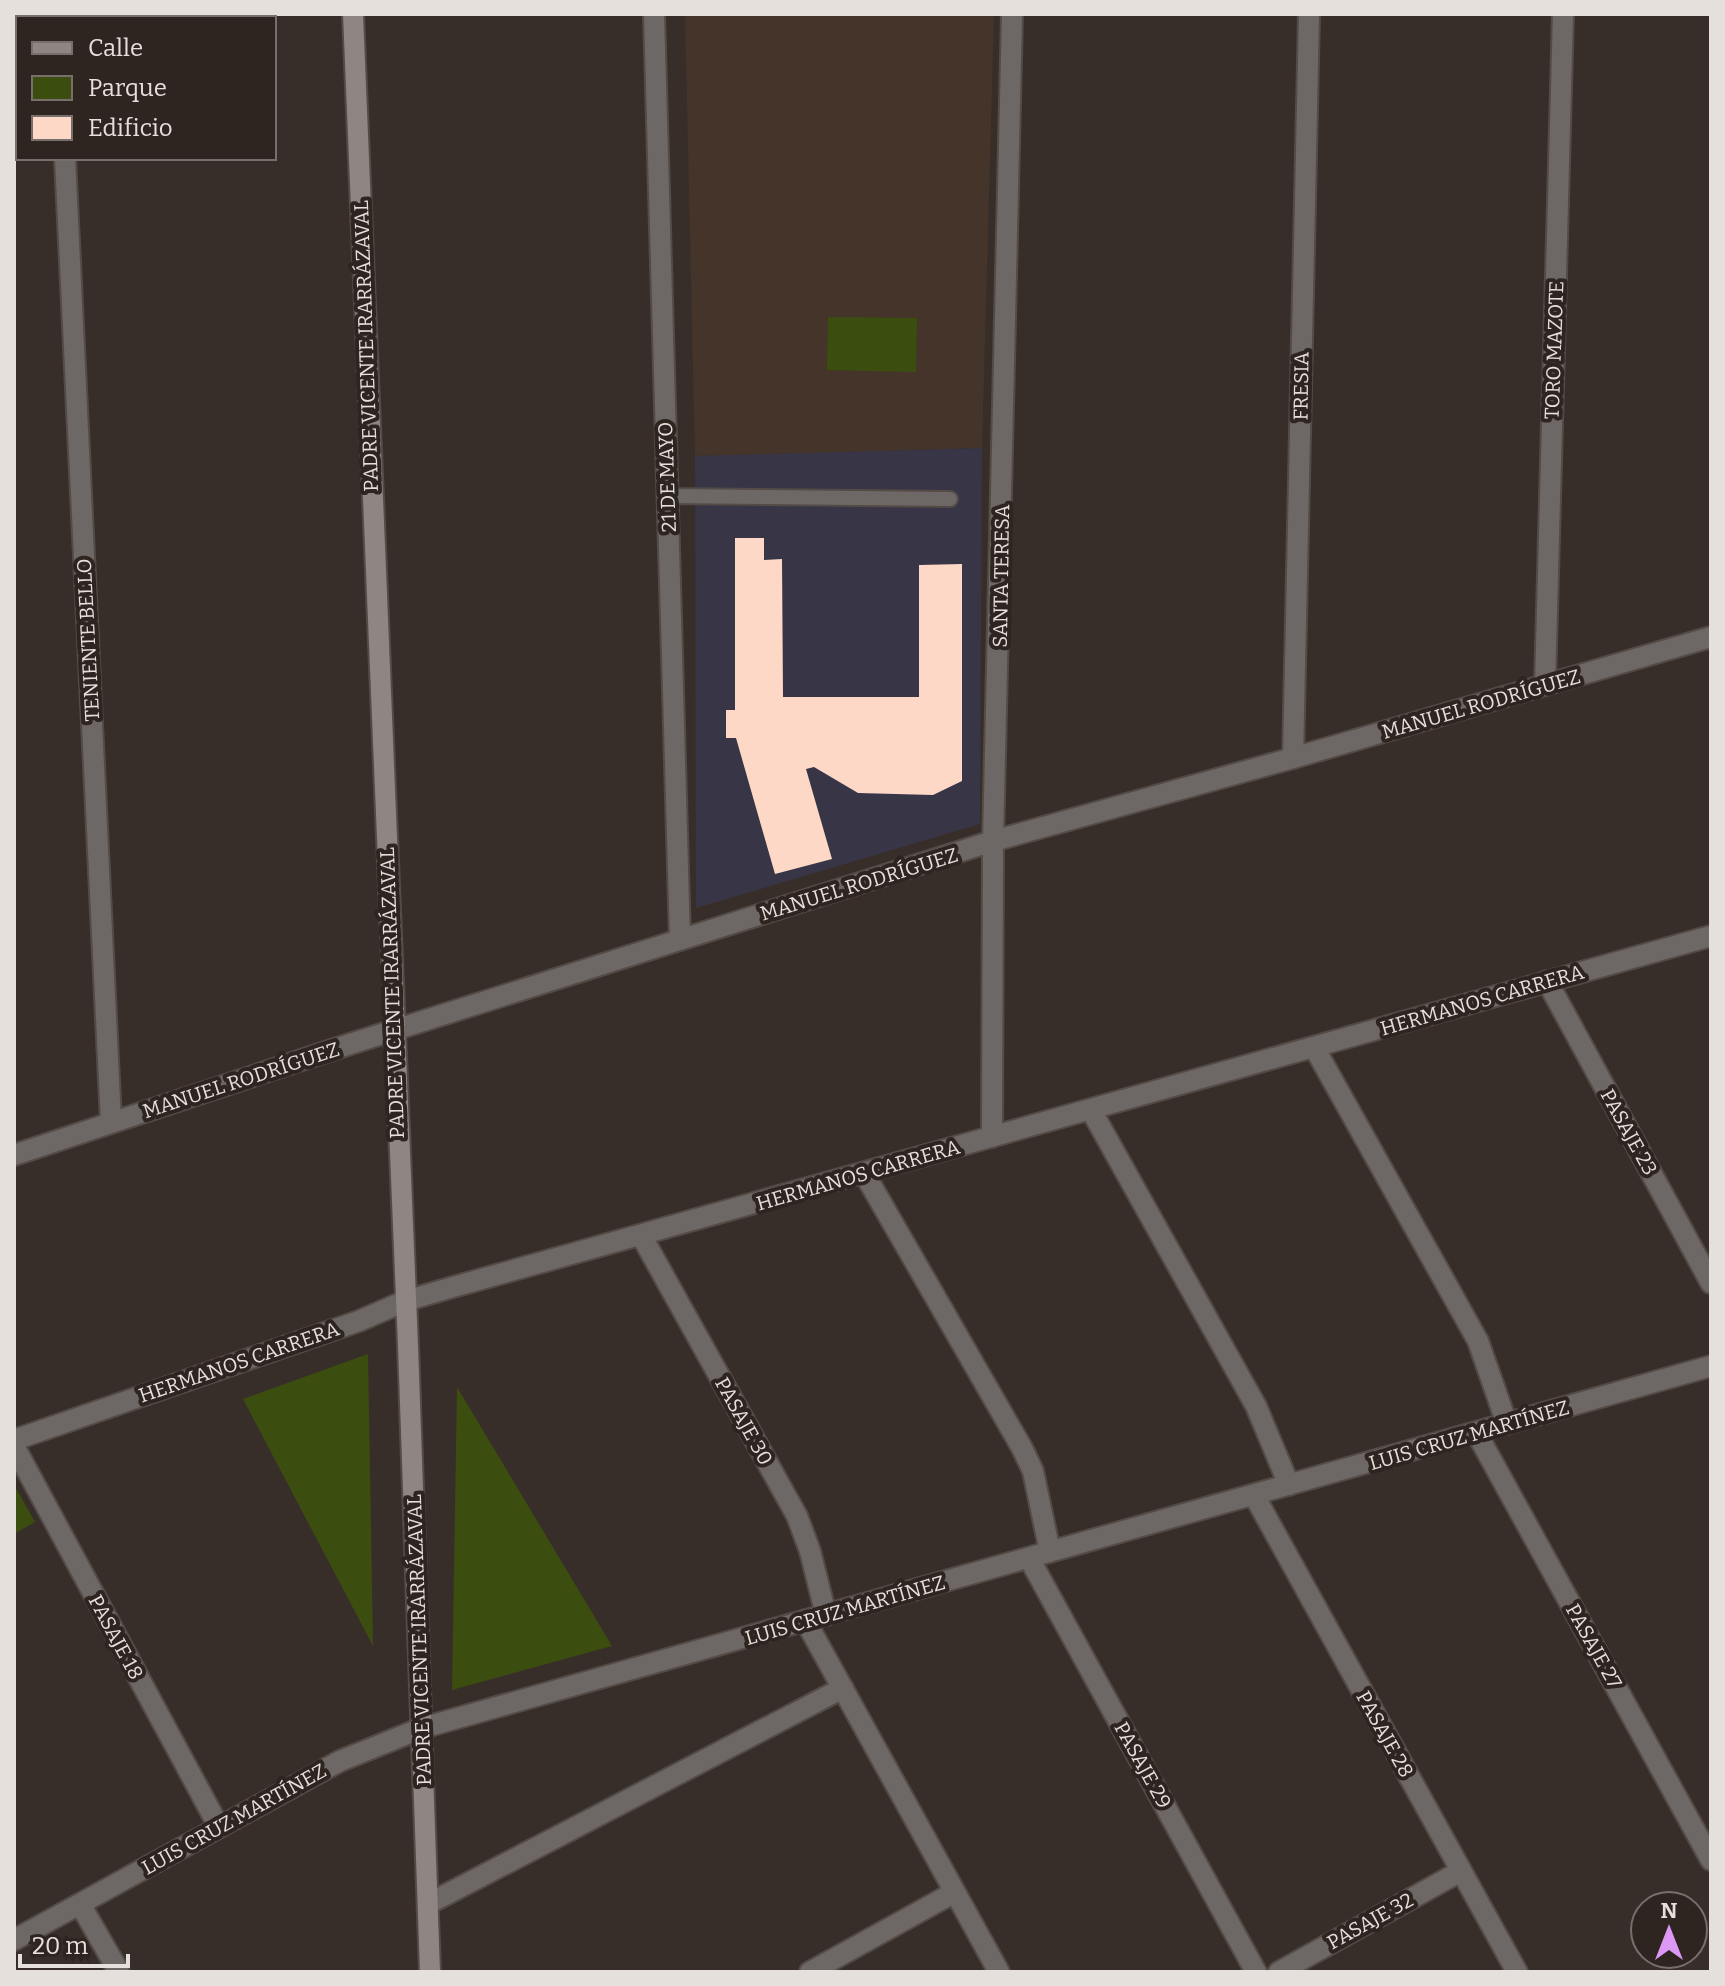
<svg xmlns="http://www.w3.org/2000/svg" width="1725" height="1986" font-family="Bitter,serif">
<rect width="100%" height="100%" fill="#382e29"/>
<path fill="#453429" d="M685,14H994L982,448L695,456Z"/>
<path fill="#383546" d="M982,448L980,824L696,908L695,456Z"/>
<path fill="#3c4d10" d="M828,317L917,318L916,372L827,370Z
M368,1354L373,1646L243,1399Z
M457,1387L612,1646L452,1690Z
M14,1485L35,1522L14,1534Z"/>
<path fill="#fdd8c7" d="M735,538H764V560L782,559L783,697H919V565L962,564V781L933,795L858,793L814,767L806,769L832,859L775,874L736,738H726V710H735Z"/>
<g fill="none" stroke-linecap="round" stroke-linejoin="round">
<defs>
<path id="lane" d="M667,496L950,499"/>
<path id="street" d="M58,14V18
M654,14L680,940
M65,158L111,1122
M1545,685L1563,14
M1293,758L1309,14
M1547,981L1711,1283
M1314,1047L1478,1341L1507,1424
M1091,1110L1256,1406L1289,1485
M992,1137L993,841L1012,14
M14,1155L350,1044L993,841L1293,758L1711,637
M864,1173L1022,1448L1033,1471L1050,1552
M641,1235L797,1516L810,1551L826,1615
M1476,1432L1711,1860
M14,1440L359,1321L405,1301L453,1287L1711,936
M14,1446L219,1827
M1254,1495L1517,1972
M1029,1558L1256,1972
M805,1620L999,1972
M80,1904L119,1972
M428,1904L843,1688
M14,1940L340,1761L422,1728L1711,1366
M810,1972L955,1892
M1279,1972L1461,1871"/>
<path id="secondary" d="M353,14L408,1346L430,1972"/>
</defs>
<use href="#lane" stroke="#544a46" stroke-width="18"/>
<use href="#street" stroke="#544a46" stroke-width="24"/>
<use href="#secondary" stroke="#544a46" stroke-width="24"/>
<use href="#lane" stroke="#6d6866" stroke-width="14"/>
<use href="#street" stroke="#6d6866" stroke-width="20"/>
<use href="#secondary" stroke="#8f8684" stroke-width="20"/>
</g>
<g text-anchor="middle" dominant-baseline="central" stroke-width="8" stroke-linejoin="round" paint-order="stroke">
<g font-size="20" fill="#e6e0dd" stroke="#2e2420">
<text transform="translate(366 346) rotate(-92)">PADRE VICENTE IRARRÁZAVAL</text>
<text transform="translate(1554 350) rotate(-88)">TORO MAZOTE</text>
<text transform="translate(1301 386) rotate(-89)">FRESIA</text>
<text transform="translate(667 477) rotate(-92)">21 DE MAYO</text>
<text transform="translate(1001 576) rotate(-89)">SANTA TERESA</text>
<text transform="translate(88 640) rotate(-93)">TENIENTE BELLO</text>
<text transform="translate(1481 704) rotate(-16)">MANUEL RODRÍGUEZ</text>
<text transform="translate(859 884) rotate(-17)">MANUEL RODRÍGUEZ</text>
<text transform="translate(392 993) rotate(-92)">PADRE VICENTE IRARRÁZAVAL</text>
<text transform="translate(1482 1000) rotate(-16)">HERMANOS CARRERA</text>
<text transform="translate(241 1080) rotate(-18)">MANUEL RODRÍGUEZ</text>
<text transform="translate(1629 1132) rotate(61)">PASAJE 23</text>
<text transform="translate(858 1175) rotate(-16)">HERMANOS CARRERA</text>
<text transform="translate(239 1362) rotate(-19)">HERMANOS CARRERA</text>
<text transform="translate(744 1421) rotate(61)">PASAJE 30</text>
<text transform="translate(1469 1435) rotate(-16)">LUIS CRUZ MARTÍNEZ</text>
<text transform="translate(845 1610) rotate(-16)">LUIS CRUZ MARTÍNEZ</text>
<text transform="translate(116 1637) rotate(62)">PASAJE 18</text>
<text transform="translate(419 1640) rotate(-92)">PADRE VICENTE IRARRÁZAVAL</text>
<text transform="translate(1594 1646) rotate(61)">PASAJE 27</text>
<text transform="translate(1385 1734) rotate(61)">PASAJE 28</text>
<text transform="translate(1143 1765) rotate(61)">PASAJE 29</text>
<text transform="translate(234 1819) rotate(-29)">LUIS CRUZ MARTÍNEZ</text>
<text transform="translate(1370 1921) rotate(-29)">PASAJE 32</text>
</g>
</g>
<rect width="1725" height="1986" fill="none" stroke="#e6e0dd" stroke-width="32"/>
<rect x="16" y="16" width="260" height="144" fill="#2e2420" stroke="#786f6c" stroke-width="2"/>
<rect x="32" y="42" width="40" height="12" fill="#8f8684" stroke="#786f6c" stroke-width="2"/>
<text x="88" y="56" font-size="24" fill="#e6e0dd">Calle</text>
<rect x="32" y="76" width="40" height="24" fill="#3c4d10" stroke="#786f6c" stroke-width="2"/>
<text x="88" y="96" font-size="24" fill="#e6e0dd">Parque</text>
<rect x="32" y="116" width="40" height="24" fill="#fdd8c7" stroke="#786f6c" stroke-width="2"/>
<text x="88" y="136" font-size="24" fill="#e6e0dd">Edificio</text>
<g transform="translate(1669 1930)"><circle r="38" fill="#2e2420" stroke="#786f6c" stroke-width="2"/>
<path d="M0-6L14 30L0 20L-14 30Z" fill="#db99f5"/>
<text y="-12" font-size="22" font-weight="bold" text-anchor="middle" fill="#e6e0dd">N</text>
</g>
<path d="M20 1954v12h108v-12" fill="none" stroke="#e6e0dd" stroke-width="4"/>
<text x="32" y="1954" font-size="24" fill="#e6e0dd" stroke="#2e2420" stroke-width="6" paint-order="stroke">20 m</text>
</svg>
